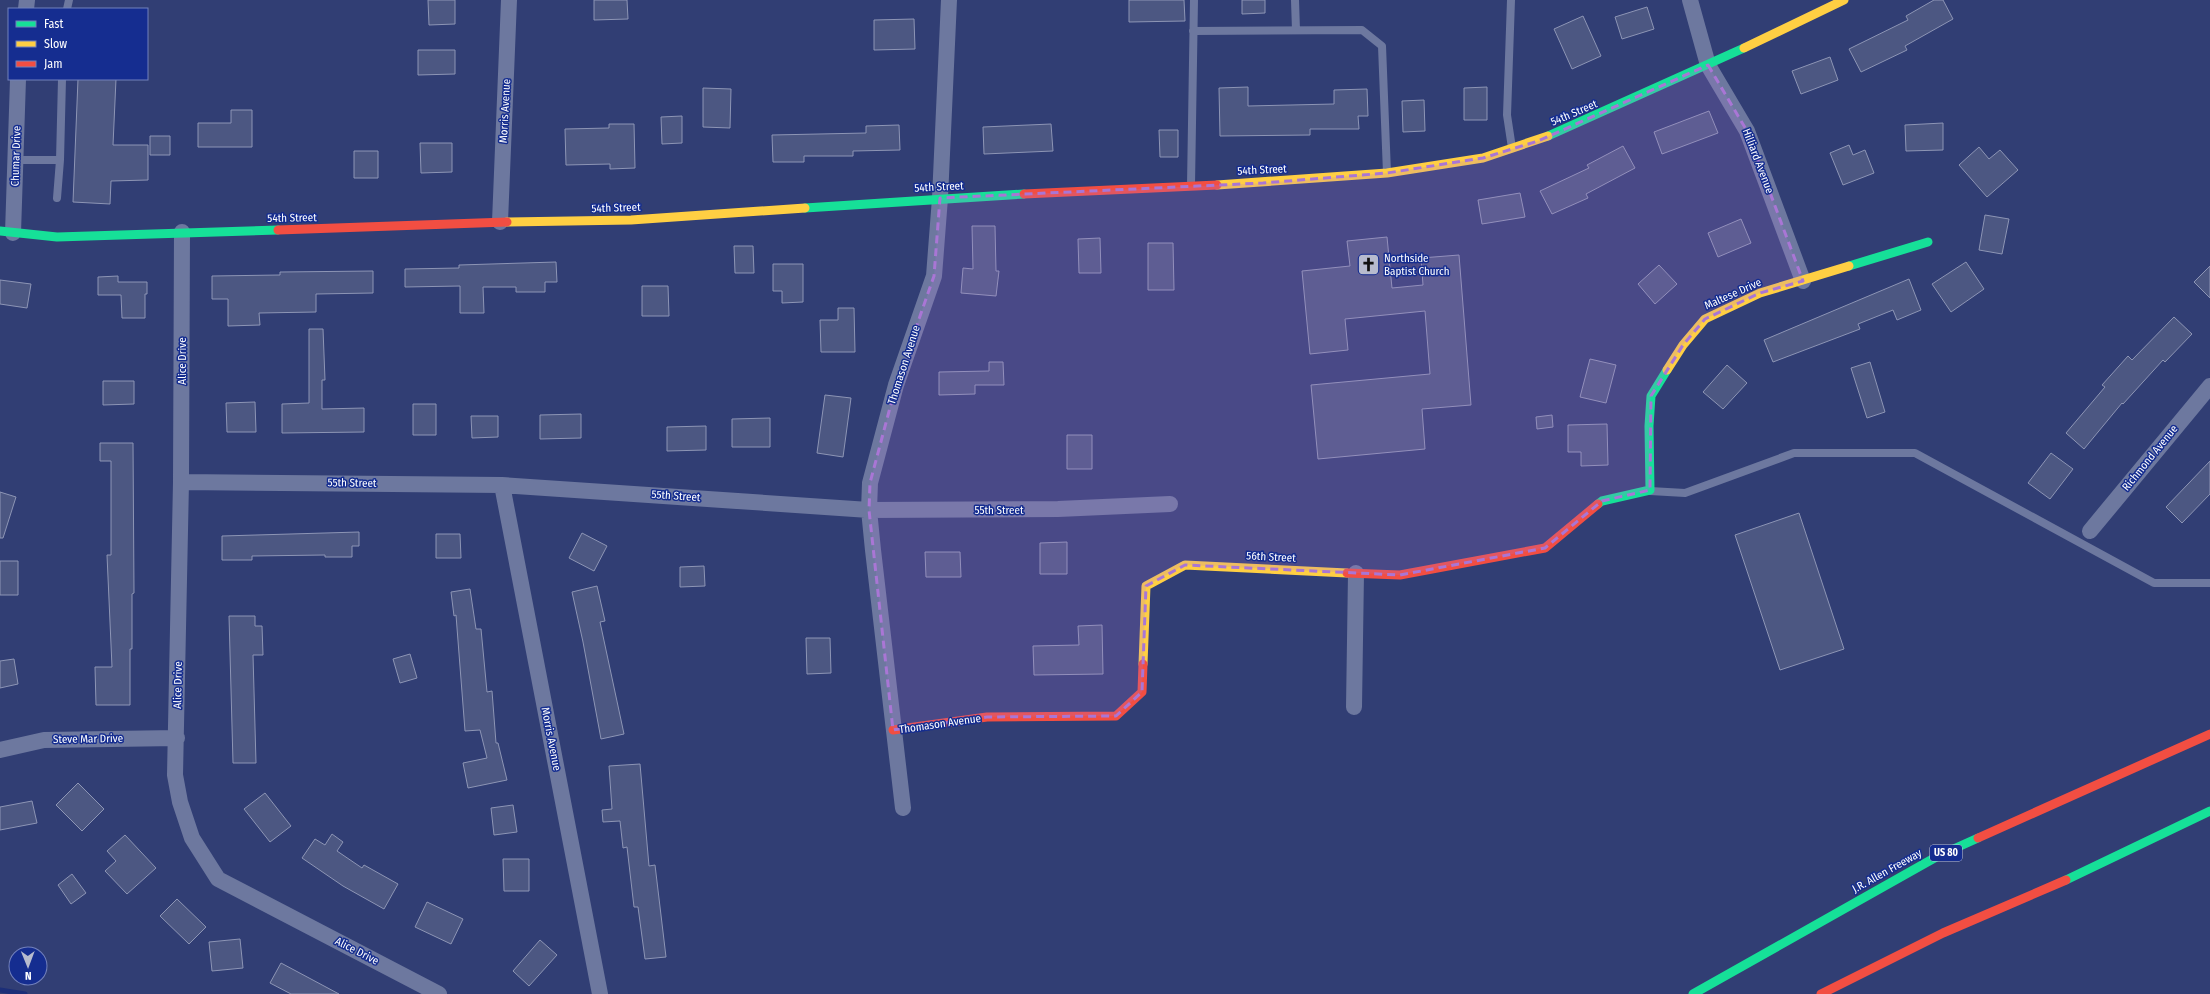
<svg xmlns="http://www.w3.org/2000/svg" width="2210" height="994" font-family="'Fira Sans Condensed',sans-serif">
<rect width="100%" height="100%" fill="#313e74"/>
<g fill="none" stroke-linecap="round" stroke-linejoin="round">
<path stroke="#1c2e78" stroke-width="5" d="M0,990L25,994"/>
</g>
<path fill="#4c5782" stroke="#8d95b5" d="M428,0H455V24L429,25Z
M594,0H627L628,19L594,20Z
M1129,0H1184L1185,21L1129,22Z
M1242,0H1265V13L1242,14Z
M1934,0H1943L1953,19L1905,46L1907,50L1861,72L1849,49L1908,20L1906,16Z
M1647,7L1654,29L1622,39L1615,17Z
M1583,16L1601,56L1572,69L1554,29Z
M914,19L915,49L874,50V20Z
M418,50H455V74L418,75Z
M1830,57L1838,80L1801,94L1792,71Z
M78,79H116L113,145H148V180L111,181L110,204L73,202Z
M1248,87V106L1334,104V90L1367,89L1368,116H1358L1359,129H1310V135L1220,136L1219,88Z
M1487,87V120H1464V88Z
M703,88L731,89L730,128L703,127Z
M1424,100L1425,131L1403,132L1402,101Z
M231,110H252V147H198V123H231Z
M1709,111L1718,133L1662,154L1654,132Z
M682,116V143L662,144L661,117Z
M1943,123V150L1906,151L1905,125Z
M609,124H634L635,168L610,169V164L566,165L565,129L609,128Z
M1051,124L1053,151L984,154L983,127Z
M899,125L900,150L853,151V156H804V162H773L772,135L866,133V126Z
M1159,130H1178V157H1160Z
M150,136H170V155H150Z
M420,143H452V172L421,173Z
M1849,145L1853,155L1865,150L1874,173L1843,185L1830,153Z
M1623,146L1635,168L1586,194L1588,198L1552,214L1540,191L1589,168L1587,165Z
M1979,147L1989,159L2000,150L2018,170L1987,197L1959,165Z
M354,151H378V178H354Z
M1520,193L1525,217L1482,224L1478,200Z
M1985,215L2009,219L2002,254L1979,250Z
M1741,219L1751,243L1718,257L1708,233Z
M972,226H995L996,271H999L996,296L961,293L963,268L973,269Z
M1387,237L1392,288L1423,285L1421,258L1459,255L1471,405L1422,409L1425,449L1318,459L1311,385L1430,374L1425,311L1345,319L1348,350L1310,354L1302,271L1350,266L1347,241Z
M1100,238L1101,273H1079L1078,239Z
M1148,243H1173L1174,290H1148Z
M734,246H753L754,273H735Z
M556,262L557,282H545V292H516V287H483L484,313H460V286L405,287V269L459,268V265Z
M1966,262L1984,289L1951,312L1932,284Z
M773,264H803V302L782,303V291H773Z
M1659,265L1677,284L1655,304L1638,284Z
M2210,266V298L2194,282Z
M373,271V293L316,294V312L259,313L260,325L228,326V299H212V276L280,275V272Z
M118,276V282H147V294H145V318H122L121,295H98V277Z
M1909,279L1921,310L1897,320L1893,310L1858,324L1860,329L1773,362L1764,340Z
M0,280L31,284L27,308L0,304Z
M642,286H668L669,316H642Z
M838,308H854L855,352H821L820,320H838Z
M2174,317L2192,334L2165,362L2163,360L2123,404L2122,403L2084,449L2066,433L2105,387L2102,385L2128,356L2132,360Z
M309,329H323L325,380H322V409L364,408V432L282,433V404L309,403Z
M1590,359L1616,365L1606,403L1580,397Z
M989,362H1003L1004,385H975V394L939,395V372L989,371Z
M1870,362L1885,412L1867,418L1851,368Z
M1727,365L1747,383L1723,409L1703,392Z
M103,381H134V404L103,405Z
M825,395L851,398L843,457L817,453Z
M255,402L256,432H227L226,403Z
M413,404H436V435H413Z
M581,414V438L540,439V415Z
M1552,415L1553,427L1537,429L1536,417Z
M471,416H498V437L472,438Z
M770,418V447H732V419Z
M1607,424L1608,465L1581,466V452H1568V425Z
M706,426V450L667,451V427Z
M1067,435H1092V469H1067Z
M100,443H133L134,593L132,594V649H130V705H96L95,667H112L107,555H111V461H100Z
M2051,453L2073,469L2050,499L2028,483Z
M2210,461V494L2182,523L2166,507Z
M0,492L16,497L3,538H0Z
M1799,513L1844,649L1780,670L1735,535Z
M359,532V546H352V557H325V555L252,556V560H222V536Z
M582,533L607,546L594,571L569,558Z
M436,534H460L461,558H436Z
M1067,542V574H1040V543Z
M925,552H960L961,577H926Z
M0,561H18V595H0Z
M704,566L705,586L680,587V567Z
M597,586L605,621L600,622L624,734L601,739L583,642L572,592Z
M470,589L476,629H481L487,692L492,691L496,743H498L507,780L468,788L463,763L487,758L480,730L465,731L456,615L454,616L451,592Z
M229,616H255V626H262L263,655H253L256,763H233Z
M1102,625L1103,674L1034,675L1033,646L1079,645L1078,626Z
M806,638H830L831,673L807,674Z
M410,654L417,678L400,683L393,659Z
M14,659L18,684L0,688V661Z
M640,764L649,866L655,865L666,957L645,959L638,907H634L627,847L623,848L620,821L603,822L602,810L612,809L609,766Z
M78,783L104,809L82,831L56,805Z
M265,793L291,826L270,842L244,809Z
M32,801L37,823L0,830V807Z
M513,805L517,832L494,835L491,808Z
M332,834L343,842L337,851L362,868L364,865L398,884L384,909L343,886L302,858L315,839L325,845Z
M125,835L156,868L127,894L105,871L116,861L107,851Z
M503,859H529V891H504Z
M72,874L86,893L71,904L58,885Z
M177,899L206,927L189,944L160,916Z
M427,902L463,919L451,944L415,927Z
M240,939L243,968L212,971L209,942Z
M540,940L557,955L529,986L513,971Z
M281,963L339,994H291L270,983Z"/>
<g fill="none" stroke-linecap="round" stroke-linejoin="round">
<path stroke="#6d789f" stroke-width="8" d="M1295,0L1296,30
M1511,0L1507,115L1512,148
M67,9L69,0
M1193,31L1362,30L1382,46L1387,173
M15,160H60L62,79
M1191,185L1194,0
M57,198L60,160
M1650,491L1685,493L1794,453H1915L2154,583H2210"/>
<path stroke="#6d789f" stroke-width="16" d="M1690,0L1708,65L1747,131L1803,281
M26,9L27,0
M500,222L509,0
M182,232L181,482L175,775L180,802L192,838L218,879L439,994
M13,233L18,79
M181,482L502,485L869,510L1058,509L1170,504
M502,485L600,994
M2090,531L2210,386
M1354,707L1356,573
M0,750L44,740L177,738
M903,808L873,550L869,510L870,483L896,385L934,276L940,198L949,0"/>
<path stroke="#16e098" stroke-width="9" d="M1548,136L1744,48
M805,208L1024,194
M0,231L57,237L278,230
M1849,266L1928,242
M1598,504L1602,501L1650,490L1649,426L1651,396L1667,370
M2066,880L2210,811
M1693,994L1938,856L1978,838"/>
<path stroke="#ffcf43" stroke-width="9" d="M1744,48L1844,0
M1217,185L1387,173L1483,158L1548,136
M507,222L631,220L805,208
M1667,370L1683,345L1705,319L1760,293L1849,266
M1143,664L1146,586L1185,565L1347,573"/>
<path stroke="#f24e42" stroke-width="9" d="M1024,194L1217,185
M278,230L507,222
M1347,573L1400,575L1545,548L1598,504
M893,730L987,717L1116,716L1142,692L1143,664
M1978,838L2210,734
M1821,994L1943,933L2066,880"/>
</g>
<path fill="#a976d5" fill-opacity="0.2" stroke="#a976d5" stroke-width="3" stroke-dasharray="8 5" stroke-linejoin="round" d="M1708,65L1747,131L1803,281L1760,293L1705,319L1683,345L1651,396L1650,490L1602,501L1545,548L1400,575L1185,565L1146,586L1142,692L1116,716L987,717L893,730L869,510L870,483L896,385L934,276L940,198L1263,183L1387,173L1483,158L1538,141Z"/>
<defs>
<symbol id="church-square" viewBox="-11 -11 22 22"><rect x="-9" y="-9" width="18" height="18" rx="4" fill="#b7bbce" stroke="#152d90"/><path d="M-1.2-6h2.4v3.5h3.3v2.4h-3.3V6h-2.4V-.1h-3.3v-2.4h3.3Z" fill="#111"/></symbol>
</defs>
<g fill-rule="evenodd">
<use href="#church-square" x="1356" y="252" width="25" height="25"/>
</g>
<g text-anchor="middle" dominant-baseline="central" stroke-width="3" stroke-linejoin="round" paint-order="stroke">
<rect fill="#152d90" stroke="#b9c0de" stroke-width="1" x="1930" y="845" width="32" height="16" rx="3"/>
<g font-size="10" font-weight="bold" fill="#fff">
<text x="1946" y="853">US 80</text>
</g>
<g font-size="11" fill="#fff" stroke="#152d90">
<text transform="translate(505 111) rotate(-87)">Morris Avenue</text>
<text transform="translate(1574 113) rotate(-23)">54th Street</text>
<text transform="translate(16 156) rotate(-88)">Chumar Drive</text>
<text transform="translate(1758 161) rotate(69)">Hilliard Avenue</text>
<text transform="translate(1262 170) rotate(-3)">54th Street</text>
<text transform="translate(939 187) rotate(-3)">54th Street</text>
<text transform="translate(616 208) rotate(-2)">54th Street</text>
<text transform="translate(292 218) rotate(-1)">54th Street</text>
<text transform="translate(1733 294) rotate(-24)">Maltese Drive</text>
<text transform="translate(182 361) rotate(-90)">Alice Drive</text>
<text transform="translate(904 365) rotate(-72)">Thomason Avenue</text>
<text transform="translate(2150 458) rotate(-51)">Richmond Avenue</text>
<text transform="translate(352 483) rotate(1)">55th Street</text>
<text transform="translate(676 496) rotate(4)">55th Street</text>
<text x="999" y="510">55th Street</text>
<text transform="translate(1271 557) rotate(3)">56th Street</text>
<text transform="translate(178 685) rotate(-89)">Alice Drive</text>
<text transform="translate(940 724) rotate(-8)">Thomason Avenue</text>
<text transform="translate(88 739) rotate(-1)">Steve Mar Drive</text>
<text transform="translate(551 739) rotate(79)">Morris Avenue</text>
<text transform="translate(1887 871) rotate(-29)">J.R. Allen Freeway</text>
<text transform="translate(357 951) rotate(27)">Alice Drive</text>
</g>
<g font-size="11" fill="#fff" stroke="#152d90" text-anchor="start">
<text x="1384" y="258">Northside<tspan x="1384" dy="13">Baptist Church</tspan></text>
</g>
</g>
<rect x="8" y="8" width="140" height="72" fill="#152d90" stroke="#7381bc"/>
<rect x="16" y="21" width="20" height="6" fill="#16e098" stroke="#7381bc"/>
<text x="44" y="28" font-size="12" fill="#ffffff">Fast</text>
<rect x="16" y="41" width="20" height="6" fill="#ffcf43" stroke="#7381bc"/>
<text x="44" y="48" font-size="12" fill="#ffffff">Slow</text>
<rect x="16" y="61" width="20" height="6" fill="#f24e42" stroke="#7381bc"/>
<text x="44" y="68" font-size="12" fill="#ffffff">Jam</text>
<g transform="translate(28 966) rotate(179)"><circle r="19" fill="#152d90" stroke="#7381bc"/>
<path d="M0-3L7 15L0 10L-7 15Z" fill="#b7bbce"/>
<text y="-6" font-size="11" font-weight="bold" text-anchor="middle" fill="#ffffff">N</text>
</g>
</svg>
